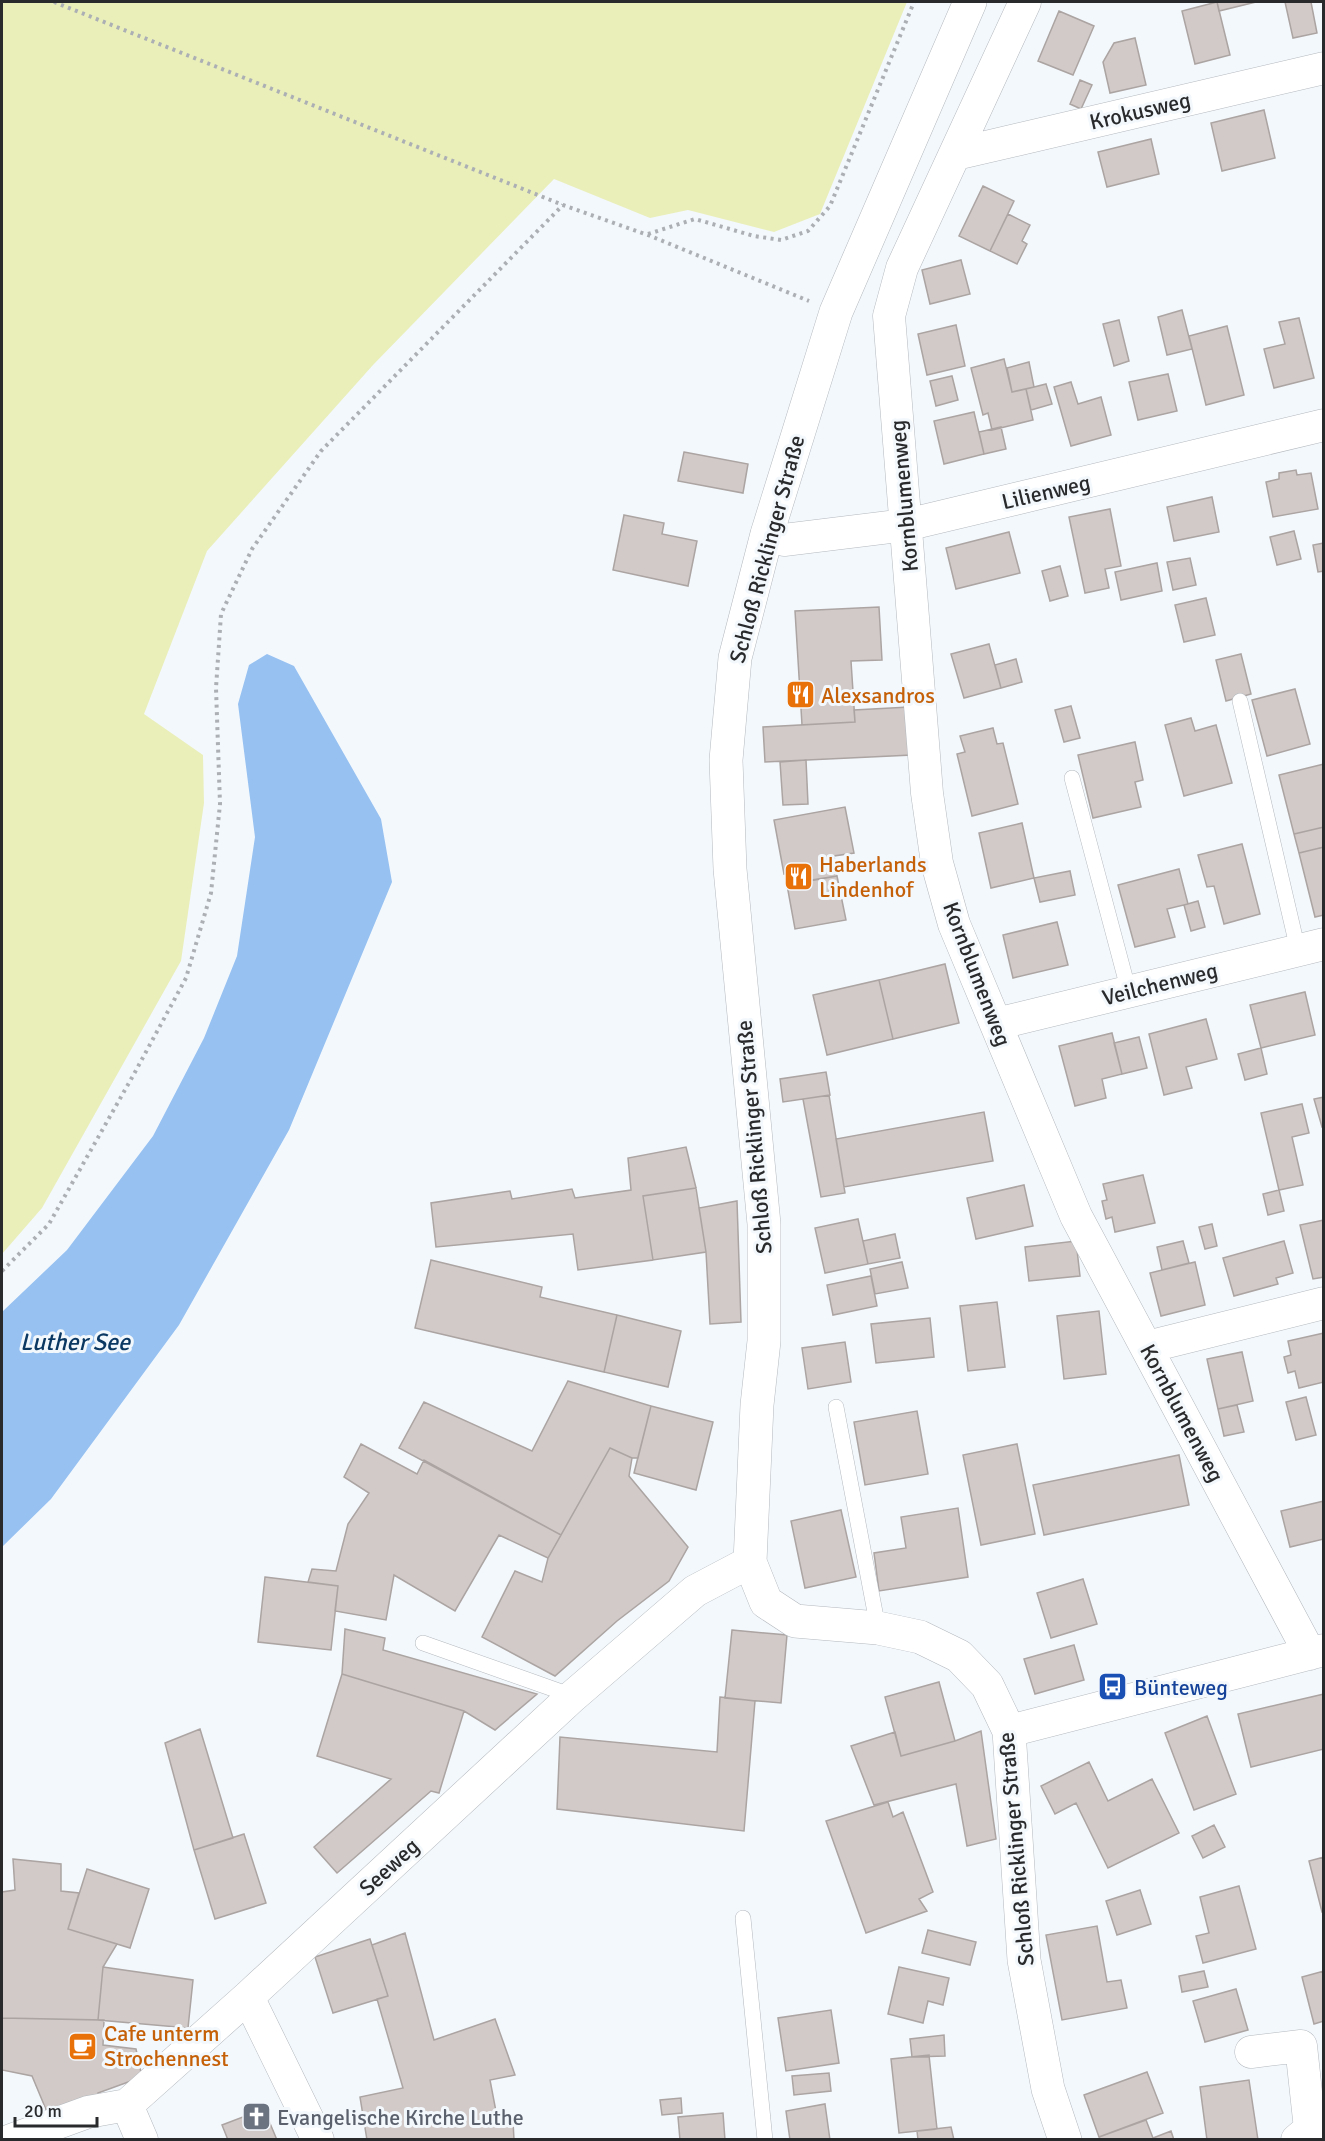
<svg xmlns="http://www.w3.org/2000/svg" width="1325" height="2141" font-family="Signika,sans-serif">
<rect width="100%" height="100%" fill="#f3f8fd"/>
<path fill="#eaefba" d="M2,2H907L820,214L774,232L688,210L650,218L554,179L373,365L207,551L144,714L203,755L204,803L181,961L42,1208L2,1254Z"/>
<path fill="#96c1f1" d="M267,654L294,666L381,819L392,882L289,1130L179,1325L51,1499L2,1547V1312L67,1250L153,1136L204,1038L237,956L255,837L238,704L249,665Z"/>
<path fill="#d1cac8" stroke="#aba4a2" stroke-width="1.5" d="M1217,2L1230,55L1195,64L1182,11Z
M1217,2H1256L1219,11Z
M1285,2H1311L1317,33L1293,38Z
M1059,11L1094,26L1073,75L1038,61Z
M1135,38L1146,85L1110,93L1103,62L1114,43Z
M1080,80L1092,85L1081,109L1070,104Z
M1264,110L1275,158L1222,171L1211,123Z
M1151,139L1159,174L1107,187L1098,152Z
M983,186L1014,201L990,251L959,236Z
M1008,214L1030,225L1022,241L1027,244L1017,264L990,251Z
M961,260L970,294L930,304L922,270Z
M1182,310L1192,349L1167,355L1158,317Z
M1299,318L1314,378L1274,388L1264,349L1285,344L1279,322Z
M1119,320L1129,361L1114,366L1103,324Z
M956,325L965,366L927,375L918,334Z
M1227,326L1244,395L1206,405L1189,336Z
M1004,359L1012,392L1026,389L1033,420L992,430L988,413L983,415L971,368Z
M1029,362L1034,387L1012,392L1007,368Z
M1168,374L1177,411L1138,420L1129,382Z
M952,376L958,400L936,406L930,381Z
M1071,382L1078,404L1101,397L1111,435L1071,446L1054,387Z
M1046,384L1052,404L1031,410L1026,389Z
M974,412L984,454L944,464L934,421Z
M1001,427L1006,449L984,454L979,432Z
M684,452L748,464L743,493L678,481Z
M1296,470L1297,475L1311,473L1318,509L1273,517L1266,482L1279,479V473Z
M1212,497L1219,532L1174,541L1167,507Z
M1110,509L1121,566L1105,569L1109,588L1085,593L1069,517Z
M624,515L664,523L662,534L697,541L688,586L613,570Z
M1294,531L1301,559L1277,565L1270,537Z
M1009,532L1020,573L956,589L946,548Z
M1324,543V571L1318,572L1313,545Z
M1190,558L1196,585L1173,590L1167,562Z
M1157,563L1162,591L1121,600L1115,572Z
M1060,566L1068,596L1050,601L1042,571Z
M1206,598L1215,635L1184,642L1175,605Z
M879,607L882,660L851,661L855,722L802,725L795,611Z
M989,644L1001,688L964,698L951,654Z
M1241,654L1251,694L1226,701L1216,660Z
M1016,659L1022,682L1001,688L995,665Z
M1295,689L1310,744L1267,756L1252,700Z
M1071,706L1080,738L1064,742L1055,710Z
M909,707L912,755L765,762L763,727L855,722L854,710Z
M1191,718L1195,731L1216,725L1232,783L1184,796L1165,725Z
M993,728L997,744L1003,743L1018,804L972,816L957,754L965,752L960,736Z
M1135,742L1143,780L1135,782L1141,807L1093,818L1078,755Z
M806,760L808,804L783,805L780,762Z
M1324,764V827L1294,834L1279,775Z
M845,807L854,853L834,856L837,876L799,882L797,871L784,874L774,820Z
M1022,823L1034,878L991,888L979,833Z
M1324,827V847L1299,853L1294,834Z
M1242,844L1260,914L1224,924L1214,886L1207,887L1198,855Z
M1324,847V915L1315,917L1299,853Z
M1179,869L1188,904L1167,909L1175,937L1135,947L1118,885Z
M1070,871L1075,895L1040,902L1034,878Z
M837,876L846,920L795,929L787,885Z
M1198,901L1205,927L1191,931L1184,905Z
M1057,922L1068,965L1013,978L1003,935Z
M945,964L959,1023L893,1039L879,980Z
M879,980L893,1039L827,1055L813,995Z
M1305,992L1315,1035L1261,1048L1250,1005Z
M1206,1019L1217,1059L1186,1067L1192,1088L1164,1095L1149,1034Z
M1112,1033L1122,1074L1102,1079L1106,1098L1075,1106L1059,1046Z
M1139,1037L1147,1068L1122,1074L1114,1043Z
M1261,1048L1267,1074L1245,1080L1238,1054Z
M826,1072L830,1095L783,1102L780,1079Z
M829,1095L845,1193L821,1197L803,1099Z
M1324,1097V1126L1322,1127L1314,1099Z
M1302,1104L1309,1133L1292,1137L1303,1185L1279,1190L1261,1113Z
M984,1112L993,1161L844,1187L836,1139Z
M686,1147L696,1188L643,1196L653,1260L578,1270L573,1234L436,1247L431,1203L510,1191L512,1199L572,1189L575,1198L631,1190L628,1158Z
M1143,1175L1155,1223L1115,1232L1112,1217L1106,1219L1102,1201L1107,1200L1103,1184Z
M1024,1185L1033,1226L976,1239L967,1198Z
M696,1188L706,1252L653,1260L643,1196Z
M1279,1190L1284,1211L1268,1215L1263,1194Z
M737,1201L741,1322L710,1324L706,1252L699,1208Z
M858,1219L868,1264L825,1273L815,1228Z
M1324,1220V1277L1313,1279L1300,1225Z
M1212,1224L1217,1246L1205,1249L1199,1227Z
M895,1234L900,1258L868,1264L863,1241Z
M1076,1241L1080,1276L1029,1281L1025,1247Z
M1183,1241L1189,1263L1162,1270L1157,1247Z
M1284,1241L1293,1273L1276,1278L1278,1284L1234,1296L1223,1258Z
M431,1260L542,1287L540,1297L617,1315L604,1372L415,1328Z
M902,1262L908,1288L875,1294L870,1269Z
M1195,1262L1205,1305L1161,1316L1150,1273Z
M871,1276L877,1306L833,1315L827,1285Z
M997,1302L1005,1367L968,1371L960,1306Z
M1099,1311L1106,1374L1064,1379L1057,1316Z
M617,1315L681,1331L668,1387L604,1372Z
M930,1318L934,1357L876,1363L871,1324Z
M1324,1333V1382L1299,1388L1295,1371L1288,1373L1284,1357L1291,1355L1288,1341Z
M845,1342L851,1382L808,1389L802,1348Z
M1242,1352L1253,1401L1218,1409L1207,1359Z
M568,1381L651,1406L638,1458H632L610,1448L561,1535L399,1448L424,1402L532,1451Z
M1306,1397L1316,1435L1296,1440L1286,1402Z
M1237,1405L1244,1432L1224,1436L1218,1409Z
M651,1406L713,1422L696,1490L634,1473Z
M917,1411L928,1474L865,1485L854,1422Z
M361,1444L417,1474L424,1460L561,1535L548,1558L499,1535L455,1611L394,1575L386,1620L335,1611L338,1586L308,1582L312,1569L336,1571L348,1524L369,1493L344,1477Z
M1017,1444L1035,1534L981,1545L963,1455Z
M610,1448L632,1458L629,1476L688,1547L669,1581L617,1621L555,1676L482,1637L515,1571L542,1582L548,1558Z
M1179,1455L1189,1505L1044,1535L1033,1485Z
M1324,1501V1539L1290,1547L1281,1511Z
M958,1508L968,1577L879,1591L874,1553L906,1548L901,1517Z
M841,1510L856,1577L805,1588L791,1521Z
M265,1577L338,1586L331,1650L258,1642Z
M1083,1579L1097,1624L1051,1638L1037,1593Z
M345,1629L385,1638L383,1650L537,1694L495,1730L464,1711L342,1674Z
M732,1630L787,1635L781,1703L725,1698Z
M1074,1645L1084,1680L1035,1694L1024,1659Z
M342,1674L464,1711L439,1793L431,1791L337,1873L314,1847L391,1779L317,1756Z
M939,1682L955,1741L901,1756L885,1697Z
M1324,1694V1749L1251,1767L1238,1714Z
M720,1697L755,1701L744,1831L557,1809L560,1737L717,1752Z
M1207,1716L1236,1794L1194,1810L1165,1733Z
M200,1729L233,1838L194,1850L165,1743Z
M981,1731L996,1839L967,1846L956,1784L874,1805L851,1746L895,1732L901,1756L955,1741Z
M1089,1762L1108,1801L1152,1779L1179,1833L1108,1868L1076,1803L1055,1814L1041,1786Z
M888,1802L893,1817L903,1812L933,1892L919,1899L927,1911L866,1933L826,1821Z
M1214,1825L1225,1847L1203,1858L1192,1836Z
M244,1834L266,1903L215,1919L194,1850Z
M1324,1857V1911L1322,1912L1309,1861Z
M13,1859L61,1864V1891L79,1893L68,1929L117,1944L103,1967L98,2020L2,2018V1892L15,1890Z
M87,1869L149,1889L130,1948L68,1929Z
M1239,1886L1256,1949L1203,1963L1196,1936L1209,1933L1200,1897Z
M1140,1890L1151,1924L1117,1935L1106,1901Z
M1097,1926L1107,1982L1121,1980L1127,2008L1062,2020L1046,1935Z
M928,1930L976,1942L970,1965L922,1953Z
M405,1933L434,2040L495,2019L515,2075L490,2080L498,2122L513,2121L514,2140H367L360,2097L403,2088L377,1999L388,1996L372,1945Z
M370,1939L388,1996L333,2013L315,1957Z
M103,1967L193,1980L188,2028L98,2020Z
M899,1967L949,1978L943,2005L928,2001L923,2023L888,2014Z
M1204,1971L1208,1987L1182,1992L1179,1976Z
M1324,1971V2021L1314,2024L1302,1977Z
M1236,1989L1248,2030L1205,2042L1193,2001Z
M831,2010L839,2063L786,2071L778,2018Z
M2,2018L104,2020L103,2045L136,2049L142,2077L98,2093L100,2100L47,2112L32,2076L2,2070Z
M944,2035L945,2056L912,2057L910,2039Z
M929,2055L937,2129L899,2133L891,2059Z
M1147,2072L1163,2113L1099,2137L1084,2095Z
M829,2073L831,2091L794,2095L792,2076Z
M1249,2080L1258,2140H1207L1200,2087Z
M681,2098L682,2113L662,2115L660,2100Z
M825,2104L830,2140H790L786,2111Z
M264,2109L277,2140H228L222,2125Z
M723,2113L725,2140H680L678,2117Z
M1146,2120L1153,2138L1171,2131L1174,2140H1101L1099,2137Z
M951,2127L954,2140H918L917,2131Z"/>
<g fill="none" stroke-linecap="round" stroke-linejoin="round">
<defs>
<path id="service" d="M1240,701L1298,950
M1072,778L1129,992
M836,1407L878,1628
M423,1643L573,1696
M743,1918L765,2140"/>
<path id="minor" d="M1025,2L902,268L889,316L927,793L937,863L954,924L1076,1216L1310,1654
M956,154L1324,68
M767,534L784,540L906,525L1324,425
M996,1024L1324,944
M1147,1347L1324,1303
M1009,1731L1324,1650
M248,1997L318,2140
M1251,2052L1301,2046L1310,2129L1297,2140
M127,2105L142,2140
M11,2140L88,2112L127,2105L248,1997L573,1696L695,1591L750,1562"/>
<path id="tertiary" d="M970,2L836,312L767,534L735,658L726,760L730,869L764,1224V1341L757,1405L750,1562L766,1602L795,1621L878,1628L920,1637L959,1656L987,1685L1009,1731L1024,1960L1048,2089L1065,2140"/>
</defs>
<use href="#service" stroke="#b4b9be" stroke-width="16"/>
<use href="#minor" stroke="#b4b9be" stroke-width="33"/>
<use href="#tertiary" stroke="#b4b9be" stroke-width="34"/>
<path stroke="#acb0b4" stroke-width="4" stroke-dasharray="3 4.5" stroke-linecap="butt" d="M54,2L563,205L648,235L809,301
M648,234L695,219L754,236L781,240L808,231L830,206L914,2
M2,1271L49,1224L134,1074L186,978L211,893L220,804L216,688L221,614L252,549L321,451L563,205"/>
<use href="#service" stroke="#fff" stroke-width="15"/>
<use href="#minor" stroke="#fff" stroke-width="32"/>
<use href="#tertiary" stroke="#fff" stroke-width="33"/>
</g>
<defs>
<symbol id="restaurant-square" viewBox="-11 -11 22 22"><rect x="-9" y="-9" width="18" height="18" rx="4" fill="#e8710a" stroke="#f3f8fd"/><path d="M-5-6h1v4h1v-4h1v4h1v-4h1v5L-1.5 .5V6h-2V.5L-5-1ZM5-6V6H3V1.5H1.5Q1.5-4 5-6Z" fill="#fff"/></symbol>
<symbol id="bus-square" viewBox="-11 -11 22 22"><rect x="-9" y="-9" width="18" height="18" rx="4" fill="#1a4fb4" stroke="#f3f8fd"/><path d="M-5-6H5V4H4V6H2V4H-2V6H-4V4H-5ZM-3.5-4V0h7V-4ZM-3.5 1.2v1.5H-2V1.2ZM2 1.2v1.5H3.5V1.2Z" fill="#fff"/></symbol>
<symbol id="cafe-square" viewBox="-11 -11 22 22"><rect x="-9" y="-9" width="18" height="18" rx="4" fill="#e8710a" stroke="#f3f8fd"/><path d="M-5.5-4.5H6V0H3Q3 3.5 0 3.5H-2.5Q-5.5 3.5-5.5 0ZM3-3.2v2h1.7v-2ZM-6 4.5H4V6H-6Z" fill="#fff"/></symbol>
<symbol id="church-square" viewBox="-11 -11 22 22"><rect x="-9" y="-9" width="18" height="18" rx="4" fill="#6b7280" stroke="#f3f8fd"/><path d="M-1.2-6h2.4v3.5h3.3v2.4h-3.3V6h-2.4V-.1h-3.3v-2.4h3.3Z" fill="#fff"/></symbol>
</defs>
<g fill-rule="evenodd">
<use href="#restaurant-square" x="784" y="678" width="33" height="33"/>
<use href="#restaurant-square" x="782" y="860" width="33" height="33"/>
<use href="#bus-square" x="1096" y="1670" width="33" height="33"/>
<use href="#cafe-square" x="66" y="2030" width="33" height="33"/>
<use href="#church-square" x="240" y="2100" width="33" height="33"/>
</g>
<g text-anchor="middle" dominant-baseline="central" stroke-width="6" stroke-linejoin="round" paint-order="stroke">
<g font-size="22" fill="#292a2c" stroke="#f3f8fd">
<text transform="translate(1140 111) rotate(-13)">Krokusweg</text>
<text transform="translate(1046 492) rotate(-13)">Lilienweg</text>
<text transform="translate(904 496) rotate(-95)">Kornblumenweg</text>
<text transform="translate(767 549) rotate(-75)">Schloß Ricklinger Straße</text>
<text transform="translate(977 974) rotate(69)">Kornblumenweg</text>
<text transform="translate(1160 984) rotate(-14)">Veilchenweg</text>
<text transform="translate(754 1137) rotate(-95)">Schloß Ricklinger Straße</text>
<text transform="translate(1182 1413) rotate(62)">Kornblumenweg</text>
<text transform="translate(1016 1849) rotate(-95)">Schloß Ricklinger Straße</text>
<text transform="translate(389 1867) rotate(-43)">Seeweg</text>
</g>
<g font-size="22" fill="#c56008" stroke="#f3f8fd" text-anchor="start">
<text x="821" y="695">Alexsandros</text>
<text x="819" y="864">Haberlands<tspan x="819" dy="25">Lindenhof</tspan></text>
<text x="104" y="2033">Cafe unterm<tspan x="104" dy="25">Strochennest</tspan></text>
</g>
<g font-size="22" fill="#164399" stroke="#f3f8fd" text-anchor="start">
<text x="1134" y="1687">Bünteweg</text>
</g>
<g font-size="22" fill="#5b616d" stroke="#f3f8fd" text-anchor="start">
<text x="277" y="2117">Evangelische Kirche Luthe</text>
</g>
<g font-size="24" font-style="italic" fill="#0a3863" stroke="#f3f8fd">
<text x="75" y="1342">Luther See</text>
</g>
</g>
<rect width="1325" height="2141" fill="none" stroke="#292a2c" stroke-width="6"/>
<path d="M15 2117v9h82v-9" fill="none" stroke="#292a2c" stroke-width="3"/>
<text x="24" y="2117" font-size="18" fill="#292a2c" stroke="#f3f8fd" stroke-width="4.5" paint-order="stroke">20 m</text>
</svg>
